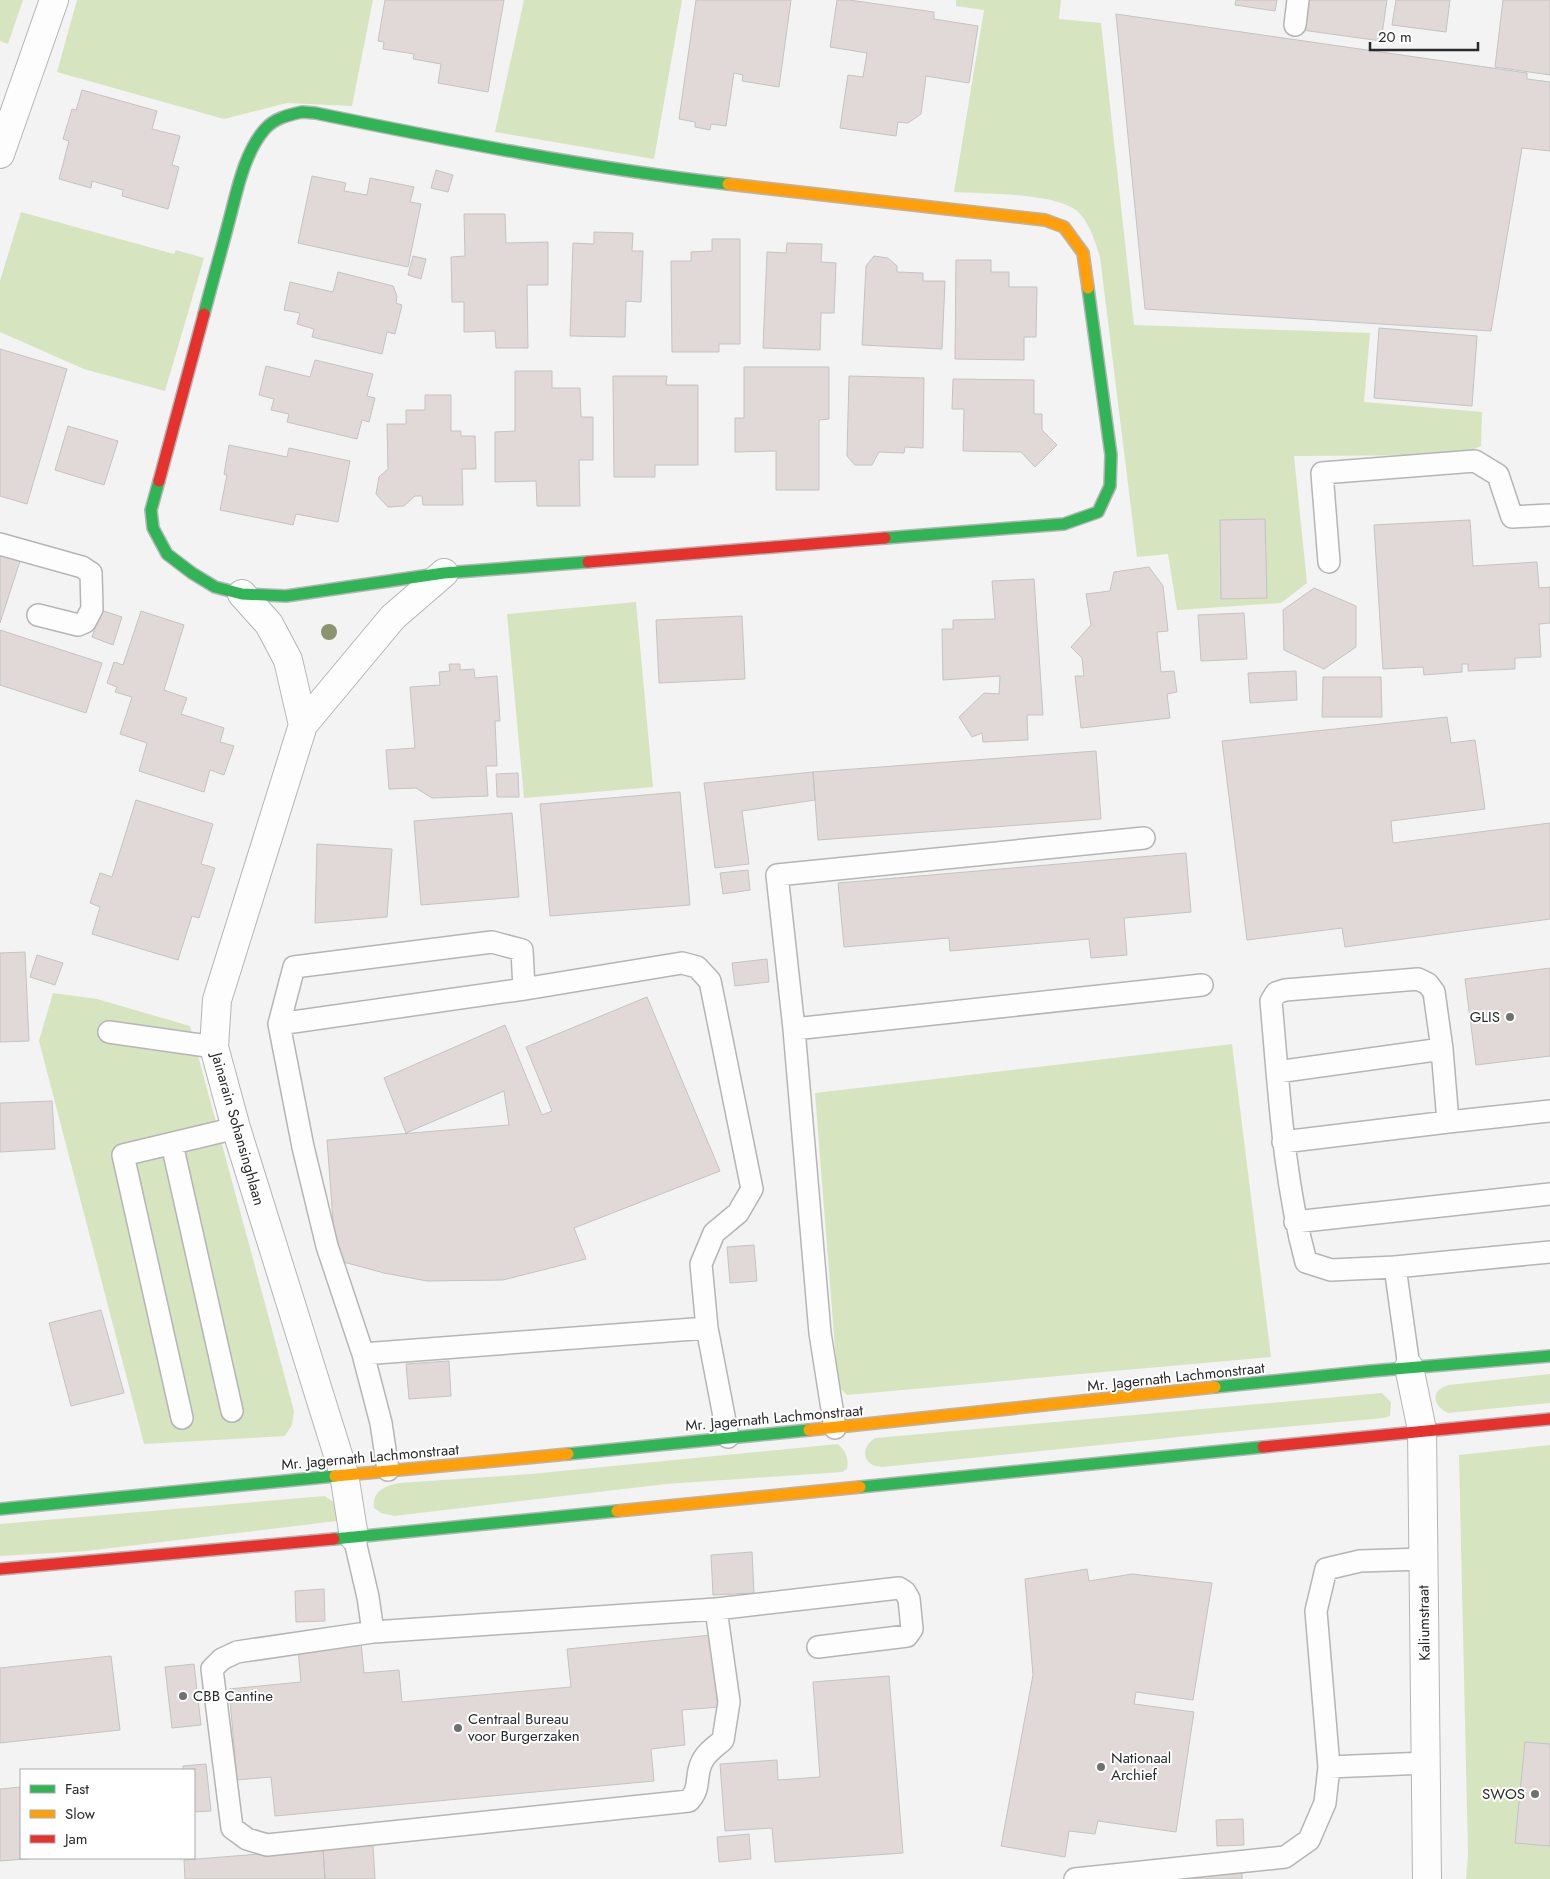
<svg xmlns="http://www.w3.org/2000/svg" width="1550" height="1879" font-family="Jost,sans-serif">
<rect width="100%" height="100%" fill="#f3f3f4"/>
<path fill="#d6e4bf" d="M0,0H23L8,44L0,41Z
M77,0H373L352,106L287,103L224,119L57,72Z
M524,0H682L654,159L495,132Z
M956,0H1061L1059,19L1101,23L1134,325L1370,333L1364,402L1482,412L1481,446L1461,455L1294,456L1307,583L1281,603L1177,610L1168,554L1137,557L1100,257C1095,242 1091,227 1081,215C1063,192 983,194 954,192L984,10L956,6Z
M21,212L174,254L176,250L204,258L165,391L84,369L0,332V281Z
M636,602L653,787L524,798L507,614Z
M53,993L97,999L190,1026L294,1411L292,1425L285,1436L144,1444L39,1041Z
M1232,1044L1271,1357L847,1395L838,1386L815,1093Z
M1550,1374V1403L1448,1413C1432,1405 1430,1390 1449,1385Z
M1382,1393L1391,1402L1390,1416L1384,1418L1218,1433L882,1467C878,1466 874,1466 871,1464C860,1456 866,1442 876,1438Z
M838,1444C846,1452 849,1458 847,1469L842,1472L666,1484L394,1516L381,1513L374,1508C372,1491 385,1486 399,1483L531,1474Z
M1550,1445V1879H1466L1468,1855L1459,1455Z
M325,1496L336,1504L340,1511L337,1521L86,1551L0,1556V1524Z"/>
<path fill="#e0d9d7" stroke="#c4c3c4" d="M385,0H504L488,92L438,83L441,64L413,59L414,54L383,49L384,42L378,41Z
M696,0H791L779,87L742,81L743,75L734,73L726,126L711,124L710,130L695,127V122L679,119Z
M837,0H849L934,12V19L978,26L969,83L926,76L921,114L908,123L898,122L896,136L840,128L848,75L863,77L867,53L830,47Z
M1236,0H1277L1275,11L1235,5Z
M1306,0H1387L1381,41L1302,30Z
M1396,0H1450L1446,32L1392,25Z
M1503,0H1550V75L1495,67Z
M1116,14L1527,73V79L1550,82V151L1522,148L1491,331L1145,309Z
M82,90L157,111L152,129L180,136L172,165L179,167L168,209L122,196L123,190L92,181L91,188L59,179L69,141L63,139L72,109L76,110Z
M436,170L453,175L448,192L431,188Z
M312,176L346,183L344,191L367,195L370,178L414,187L410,202L421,204L408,267L298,243Z
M464,214H505L506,243L548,242V285H527L528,348H496L495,331L464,332V302H452L451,257L465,256Z
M594,232L633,233L632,251H643L641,302L626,301L625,337L570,336L573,243L594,244Z
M712,239H740V344H719V352H672L671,261H691V252L712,251Z
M787,243L822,244L821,262L836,263L834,313H821L820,350L763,348L767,252L786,253Z
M413,256L426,259L421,279L408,275Z
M874,256L888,258L897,266V272L923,273V281H945L942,349L862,345L866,266Z
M956,260H991V272H1009V287H1037L1036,337H1024V360L955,359Z
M338,272L393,286L397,296L396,303L402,305L395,334L387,332L382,354L312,337L314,329L297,324L300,313L284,310L290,282L333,292Z
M1379,328L1477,336L1472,406L1374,398Z
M0,349L67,369L27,504L0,496Z
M315,360L373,374L367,396L375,398L369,422L362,420L357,439L287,422L289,414L271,410L274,399L259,395L266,366L310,377Z
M744,367H829V419L819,420V490H776V451L735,452V418H744Z
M515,371H552V388H580L581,417H593V460H579L580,506H537L536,481L495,482V432L515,431Z
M613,376H667L666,385H698V465H655V477H614Z
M849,376L924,378L923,448L905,447L904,453L879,452L872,465H855L847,456Z
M953,379L1034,380V414H1042V430L1057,445L1035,467L1021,452L963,451L964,409H952Z
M425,395H451V431H461V436H475L476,469H462L463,505H423L422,496H415L404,506L388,507L376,494L379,477L388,469L387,424H406V410H425Z
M68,426L118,441L104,485L55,470Z
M229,445L287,457L289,448L350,461L338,522L296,514L293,525L220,510L227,475L224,474Z
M1265,519L1267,598L1221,599L1220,520Z
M1470,520L1473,566L1537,562L1539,588L1550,587V623L1539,624L1541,657L1515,658V669L1468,671V664H1462V672L1424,675L1423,667L1383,669L1374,525Z
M0,548L22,555L0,623Z
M1149,567L1163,586L1168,631L1157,632L1161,672L1174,671L1177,692L1167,694L1170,718L1081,728L1075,676H1084L1082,658L1071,647L1091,625L1086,594L1110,591L1114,572Z
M1034,579L1043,715H1027L1028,740L983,742L982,733L972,737L959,717L984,693L999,694L1000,676L943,680L942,629H953V620L995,619L992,581Z
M1314,588L1356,606V647L1324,669L1284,650L1283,610Z
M101,610L122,617L113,645L92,637Z
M141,611L184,625L164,690L187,698L181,714L224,728L220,742L234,746L224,775L210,770L204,792L139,771L147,743L120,734L132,697L115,692L117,687L107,683L114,662L123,665Z
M1244,613L1247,659L1201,661L1198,615Z
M742,616L745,679L659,683L656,620Z
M0,630L102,663L86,713L0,685Z
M449,664H460V670L474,669L475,678L497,676L500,721H495L497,766H486L488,796L432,798L416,788L389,789L386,750L415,748L410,687L440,685L439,672L450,671Z
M1296,671L1297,700L1250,703L1248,673Z
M1323,677H1381L1382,717H1322Z
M1447,717L1451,743L1475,740L1485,809L1391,821L1393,843L1550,823V919L1345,947L1342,928L1247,940L1222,741Z
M1096,751L1101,819L818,840L813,772Z
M813,772L815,800L742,811L749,864L715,868L704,783Z
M518,773L519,797H497L496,774Z
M680,792L690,905L550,916L540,804Z
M136,800L213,824L201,864L215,868L199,918L192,916L178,960L92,934L100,907L90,903L100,873L112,877Z
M512,813L519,897L421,905L414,821Z
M317,844L392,849L387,917L315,923Z
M1186,853L1191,912L1124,918L1127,955L1091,958L1089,939L950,951L949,938L844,947L838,883Z
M748,870L750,890L723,894L720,873Z
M25,952L29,1041L0,1042V953Z
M37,955L63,963L55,985L30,977Z
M767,959L769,982L735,986L732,963Z
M1550,968V1056L1476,1065L1465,979Z
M647,997L720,1171L574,1228L586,1259L503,1280L427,1281L384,1273L336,1260L327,1140L509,1125L504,1091L406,1133L384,1078L505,1025L542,1115L552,1111L526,1047Z
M52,1101L55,1149L0,1152V1103Z
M754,1245L757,1281L730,1283L727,1247Z
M101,1310L124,1393L71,1406L49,1323Z
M449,1361L451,1396L409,1399L406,1364Z
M752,1552L754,1593L713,1595L711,1555Z
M1087,1569L1089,1581L1132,1574L1212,1583L1193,1700L1136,1692L1134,1704L1194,1712L1176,1832L1098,1821L1095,1834L1069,1831L1065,1857L1001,1846L1033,1675L1025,1579Z
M324,1589L325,1621L296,1622L295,1591Z
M712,1635L719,1707L682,1710L685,1745L651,1749L654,1781L275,1816L271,1777L237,1780L229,1689L301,1682L298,1648L361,1642L364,1673L399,1670L402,1702L571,1687L567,1649Z
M111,1656L120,1730L0,1743V1668Z
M194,1664L201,1725L172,1728L165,1667Z
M889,1676L903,1853L775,1862L772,1828L725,1831L720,1764L777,1760L778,1780L820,1777L813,1682Z
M1525,1742L1550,1744V1846L1515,1843Z
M206,1764L211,1811L194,1812V1770H183V1766Z
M21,1787V1858H37L0,1861V1789Z
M1243,1819L1244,1845L1217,1846L1216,1820Z
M749,1834L751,1859L719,1862L717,1837Z
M373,1845L375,1879H325L323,1849Z
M323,1849L325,1879H185L184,1860Z
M1242,1873V1879H1176Z"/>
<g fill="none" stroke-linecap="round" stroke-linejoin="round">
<defs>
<path id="lane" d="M1295,25L1298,0
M0,544L82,567L91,573L92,609L85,622L78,625L38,615
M1329,562L1322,473L1475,461L1498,475L1512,517L1550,515
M279,1024L524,989L682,963L697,967L710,981L752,1189L738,1213L714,1233L701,1264L707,1328L728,1437
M794,1029L1202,985
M109,1032L214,1047
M1277,1072L1442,1049
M1550,1111L1448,1122L1442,1049L1434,992L1428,984L1418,979L1285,990L1276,993L1271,1001C1279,1089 1283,1177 1306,1262L1331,1270L1395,1267L1550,1252
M1283,1142L1448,1122
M172,1144L232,1411
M1295,1222L1550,1194
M1395,1267L1409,1367
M363,1354L707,1328
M182,1418L123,1155L236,1128
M835,1428L820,1333L794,1029L777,875L1144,838
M388,1470L381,1423L363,1354L327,1246L303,1147L279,1024L294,967L492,942L522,950L524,989
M354,1537L368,1597L373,1632L716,1609L899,1588L905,1592L909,1599L912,1629L907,1636L818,1647
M1423,1559L1360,1561L1326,1569L1316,1611L1329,1767L1426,1763
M373,1632L237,1652L222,1659L212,1669L232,1828L247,1839L267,1845L689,1801C701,1788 695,1778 701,1764C705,1753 715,1747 723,1740L729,1702L716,1609
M1075,1879L1285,1857L1309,1840L1325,1803L1329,1767"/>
<path id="street" d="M0,154L54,0
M242,594L269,624L288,660L303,725
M1409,1367L1422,1430L1427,1879
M354,1537L344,1474L236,1128L214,1047L217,1000L303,725L393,617L444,573"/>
<path id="fast" d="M302,112L315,113C452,141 589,168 728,184
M204,314C212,283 221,252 229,221C237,191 244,153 265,129C275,118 288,115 302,112
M159,481L151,510L153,528L167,554L192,573L215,587L242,594L286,596L444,573L588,562
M885,538L1064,524L1098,512L1110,486L1111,455L1088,288
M1215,1387L1371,1371L1550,1356
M568,1454L809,1430
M860,1487L1263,1447
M0,1509L335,1476
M334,1539L617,1511"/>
<path id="slow" d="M728,184L1045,220L1064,227L1083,253L1088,288
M809,1430L1215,1387
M335,1476L568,1454
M617,1511L860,1487"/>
<path id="jam" d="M159,481L204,314
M588,562L885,538
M1263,1447L1550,1419
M0,1569L334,1539"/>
</defs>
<use href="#lane" stroke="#b5b5b6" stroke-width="24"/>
<use href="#street" stroke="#b5b5b6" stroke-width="30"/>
<use href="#fast" stroke="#b5b5b6" stroke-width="14"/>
<use href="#slow" stroke="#b5b5b6" stroke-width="14"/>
<use href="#jam" stroke="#b5b5b6" stroke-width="14"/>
<use href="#lane" stroke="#fdfdfd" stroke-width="21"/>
<use href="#street" stroke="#fdfdfd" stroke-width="28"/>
<use href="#fast" stroke="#30b455" stroke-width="11"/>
<use href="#slow" stroke="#ff9f0a" stroke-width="11"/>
<use href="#jam" stroke="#e5322d" stroke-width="11"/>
</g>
<circle fill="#8a956e" cx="329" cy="632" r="8"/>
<g fill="#707071" stroke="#fff" stroke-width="2">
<circle cx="1510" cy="1017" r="5"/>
<circle cx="183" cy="1696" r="5"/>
<circle cx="458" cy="1728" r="5"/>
<circle cx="1101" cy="1767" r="5"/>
<circle cx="1535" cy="1794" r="5"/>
</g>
<g text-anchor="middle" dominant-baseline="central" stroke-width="4" stroke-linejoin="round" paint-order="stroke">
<g font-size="15" fill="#292a2b" stroke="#fff" text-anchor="start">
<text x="1500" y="1017" text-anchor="end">GLIS</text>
<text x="193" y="1696">CBB Cantine</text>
<text x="468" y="1719">Centraal Bureau<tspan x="468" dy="17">voor Burgerzaken</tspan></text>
<text x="1111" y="1758">Nationaal<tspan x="1111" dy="17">Archief</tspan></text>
<text x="1525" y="1794" text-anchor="end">SWOS</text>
</g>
<g font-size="15" fill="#292a2b" stroke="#fff">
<text transform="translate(238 1129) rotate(74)">Jainarain Sohansinghlaan</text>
<text transform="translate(1176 1377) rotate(-6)">Mr. Jagernath Lachmonstraat</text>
<text transform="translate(774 1418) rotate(-5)">Mr. Jagernath Lachmonstraat</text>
<text transform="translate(370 1457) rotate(-5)">Mr. Jagernath Lachmonstraat</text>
<text transform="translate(1424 1623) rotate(-91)">Kaliumstraat</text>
</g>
</g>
<rect x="20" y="1769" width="175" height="90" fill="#ffffff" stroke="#a9aaaa"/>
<rect x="30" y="1785" width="25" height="8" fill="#30b455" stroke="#a9aaaa"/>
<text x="65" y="1794" font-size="15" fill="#292a2b">Fast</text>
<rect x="30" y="1810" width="25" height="8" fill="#ff9f0a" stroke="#a9aaaa"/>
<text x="65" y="1819" font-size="15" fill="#292a2b">Slow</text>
<rect x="30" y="1835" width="25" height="8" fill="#e5322d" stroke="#a9aaaa"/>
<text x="65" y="1844" font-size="15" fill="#292a2b">Jam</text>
<path d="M1370 42v8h108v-8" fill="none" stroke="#292a2b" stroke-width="2.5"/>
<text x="1378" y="42" font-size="15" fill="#292a2b" stroke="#ffffff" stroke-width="4" paint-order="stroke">20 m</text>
</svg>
